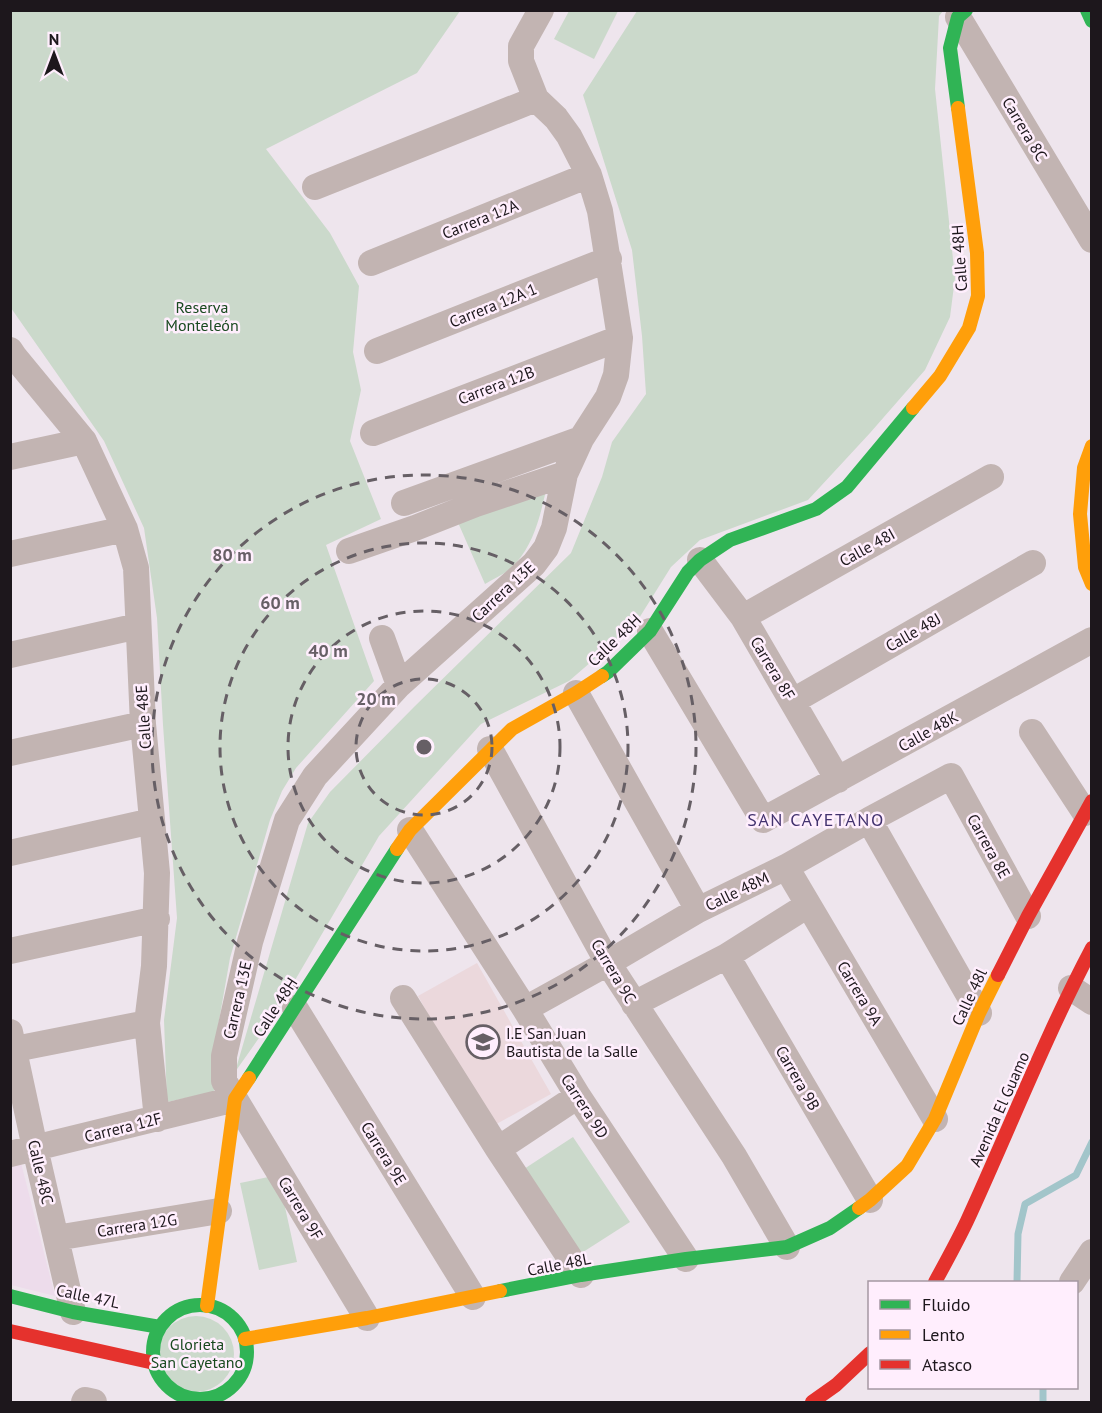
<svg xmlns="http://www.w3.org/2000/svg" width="1102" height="1413" font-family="'PT Sans',sans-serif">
<rect width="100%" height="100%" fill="#eee5ed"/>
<path fill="#eddceb" d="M21,1163L55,1296L11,1285V1165Z"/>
<path fill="#ebd8dc" d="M477,963L551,1094L491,1127L418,996Z"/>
<path fill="#cbd9cb" d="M10,11H460L417,73L266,149L330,233L359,286L353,352L361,390L350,441L381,519L326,545L374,681L296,768L282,791L270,820L230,958L213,1055L214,1092L167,1102L164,1020L177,918L163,725L157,618L144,528L104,441L11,308Z
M569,11H618L594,59L554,39Z
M637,11H943L939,16L935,89L955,278L950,317L925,370L870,433L808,500L700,540L671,567L636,623L569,681L481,724L379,836L273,1018L235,1072L308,823L330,792L415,706L571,553L602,477L612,442L646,394L642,336L632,250L583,95Z
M547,486C541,512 535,542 516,563C509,572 495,578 485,584L456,518Z
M573,1137L630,1222L580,1254L524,1169Z
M278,1175L297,1262L259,1270L240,1183Z
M158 1354a38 38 0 1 1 76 0a38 38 0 1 1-76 0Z"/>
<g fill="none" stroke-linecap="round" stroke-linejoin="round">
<path stroke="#a2c5ca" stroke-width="7" d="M1017,1282L1018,1234L1025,1204L1076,1175L1092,1142
M1043,1402V1388"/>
<path stroke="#c2b4b2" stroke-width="26" d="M958,17L1092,240
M315,187L536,99
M371,263L589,175
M10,350L14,356L84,441L125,529L136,568L143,724L157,873L154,966L147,1023L157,1119
M377,351L609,259
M373,433L620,338
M10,457L84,441
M404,503L581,439
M349,551L415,528L476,504L565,474
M10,554L125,529
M700,560L743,617L838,780
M743,617L991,477
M650,631L763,820L1092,640
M382,638L399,685
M10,655L138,626
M576,693L698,910
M793,701L1033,563
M1032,732L1085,813
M490,749L608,963L734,1156L787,1247
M10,753L143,724
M869,820L979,1013
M410,830L525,1009L578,1096L686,1259
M10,853L152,821
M786,867L935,1119
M10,951L157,919
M727,956L870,1200
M1071,988L1092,1002
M403,998L498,1149L581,1275
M634,1004L727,956L808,905
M295,1008L473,1297
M525,1009L608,963L698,910L786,867L869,820L951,776L1028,916
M10,1032L35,1148L73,1312
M10,1050L147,1023
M498,1149L578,1096
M10,1154L235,1099
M56,1238L219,1211
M1072,1282L1092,1252
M367,1318L224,1081V1056L250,942L287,820L315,776L399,685L534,564L546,548L554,528L565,474L581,439L608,397L616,375L620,338L600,211L589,175L569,136L556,118L536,99L521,61V46L541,10
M84,1402L85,1400L94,1402"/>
<path stroke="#30b455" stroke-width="14" d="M1087,10L1092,21
M958,108L950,48L958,17L966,10
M602,676L608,672L650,631L688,572L700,560L730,540L816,509L847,487L913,408
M249,1078L397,849
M500,1291L581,1275L686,1259L787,1247L830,1228L859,1208
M10,1296L73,1312L160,1327
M153 1352a47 47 0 1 1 94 0a47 47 0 1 1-94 0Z"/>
<path stroke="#ff9f0a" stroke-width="14" d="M913,408L940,376L969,328L978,296L977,253L958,108
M1092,446L1084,468L1080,514L1085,567L1092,584
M397,849L410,830L512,729L576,693L602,676
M859,1208L870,1200L907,1166L935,1119L979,1013L998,975
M207,1306L235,1099L249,1078
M245,1339L367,1318L500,1291"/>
<path stroke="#e5322d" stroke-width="14" d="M998,975L1028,916L1092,801
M935,1282C946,1262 957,1242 967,1221C1009,1130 1045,1037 1092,948
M10,1331L154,1363
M812,1402L836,1385L870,1353"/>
</g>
<g fill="none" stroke="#665f65" stroke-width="3" stroke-dasharray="10 8">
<circle cx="424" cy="747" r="68"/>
<circle cx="424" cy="747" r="136"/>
<circle cx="424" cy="747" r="204"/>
<circle cx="424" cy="747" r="272"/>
</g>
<defs>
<symbol id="school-ring" viewBox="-11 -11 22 22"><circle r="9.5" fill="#ffeefd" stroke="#665f65" stroke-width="1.5"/><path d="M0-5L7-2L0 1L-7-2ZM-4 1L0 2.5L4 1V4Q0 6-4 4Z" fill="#665f65"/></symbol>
</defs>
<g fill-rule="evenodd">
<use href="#school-ring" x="464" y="1023" width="38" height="38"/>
</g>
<g text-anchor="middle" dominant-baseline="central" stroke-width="5" stroke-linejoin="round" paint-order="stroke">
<g font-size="16" fill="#1d171c" stroke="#ffeefd">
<text transform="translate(1025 129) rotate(59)">Carrera 8C</text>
<text transform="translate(480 219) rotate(-22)">Carrera 12A</text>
<text transform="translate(959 258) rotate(-94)">Calle 48H</text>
<text transform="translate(493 305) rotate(-22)">Carrera 12A 1</text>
<text transform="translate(496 385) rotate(-21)">Carrera 12B</text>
<text transform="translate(867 547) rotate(-29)">Calle 48I</text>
<text transform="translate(503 591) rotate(-43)">Carrera 13E</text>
<text transform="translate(913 632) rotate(-30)">Calle 48J</text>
<text transform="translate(614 640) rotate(-44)">Calle 48H</text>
<text transform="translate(773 668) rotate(59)">Carrera 8F</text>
<text transform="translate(143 717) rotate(-94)">Calle 48E</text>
<text transform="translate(928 731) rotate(-29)">Calle 48K</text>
<text transform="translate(989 846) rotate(61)">Carrera 8E</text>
<text transform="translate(737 891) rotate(-26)">Calle 48M</text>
<text transform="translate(614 971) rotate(59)">Carrera 9C</text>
<text transform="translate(860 993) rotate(59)">Carrera 9A</text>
<text transform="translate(969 997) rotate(-65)">Calle 48l</text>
<text transform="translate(237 1000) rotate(-77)">Carrera 13E</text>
<text transform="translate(275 1007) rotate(-57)">Calle 48H</text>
<text transform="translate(798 1078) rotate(60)">Carrera 9B</text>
<text transform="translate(585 1106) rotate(57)">Carrera 9D</text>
<text transform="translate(999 1109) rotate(-66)">Avenida El Guamo</text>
<text transform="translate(123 1127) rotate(-14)">Carrera 12F</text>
<text transform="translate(384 1153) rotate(58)">Carrera 9E</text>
<text transform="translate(41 1172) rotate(77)">Calle 48C</text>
<text transform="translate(301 1208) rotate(59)">Carrera 9F</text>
<text transform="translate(137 1225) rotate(-9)">Carrera 12G</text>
<text transform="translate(559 1264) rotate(-11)">Calle 48L</text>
<text transform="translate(88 1296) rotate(12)">Calle 47L</text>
</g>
<g font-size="16" fill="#19491f" stroke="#ffeefd">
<text x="202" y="307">Reserva<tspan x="202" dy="18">Monteleón</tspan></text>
<text x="197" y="1344">Glorieta<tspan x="197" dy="18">San Cayetano</tspan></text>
</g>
<g font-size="16" fill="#1d171c" stroke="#ffeefd" text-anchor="start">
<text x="506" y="1033">I.E San Juan<tspan x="506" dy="18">Bautista de la Salle</tspan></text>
</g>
<g font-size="18" letter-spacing="1.5" fill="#42326e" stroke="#ffeefd">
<text x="816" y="819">SAN CAYETANO</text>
</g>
</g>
<circle cx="424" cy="747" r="9" fill="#665f65" stroke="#ffeefd" stroke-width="3"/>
<g font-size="18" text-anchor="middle" font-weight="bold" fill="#665f65" stroke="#ffeefd" stroke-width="5" stroke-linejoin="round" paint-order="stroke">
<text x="232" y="561">80 m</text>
<text x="280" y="609">60 m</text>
<text x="328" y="657">40 m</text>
<text x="376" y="705">20 m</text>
</g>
<rect width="1102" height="1413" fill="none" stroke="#1d171c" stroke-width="24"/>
<rect x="868" y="1281" width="210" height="108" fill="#ffeefd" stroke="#a598a3" stroke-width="1.5"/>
<rect x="880" y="1300" width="30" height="9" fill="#30b455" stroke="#a598a3" stroke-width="1.5"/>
<text x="922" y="1311" font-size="18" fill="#1d171c">Fluido</text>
<rect x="880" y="1330" width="30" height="9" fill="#ff9f0a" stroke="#a598a3" stroke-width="1.5"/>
<text x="922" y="1341" font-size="18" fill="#1d171c">Lento</text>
<rect x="880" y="1360" width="30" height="9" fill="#e5322d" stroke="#a598a3" stroke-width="1.5"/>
<text x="922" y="1371" font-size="18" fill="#1d171c">Atasco</text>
<g transform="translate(54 54)" stroke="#ffeefd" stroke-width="4.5" paint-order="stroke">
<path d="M0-4.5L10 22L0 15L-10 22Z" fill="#1d171c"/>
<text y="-9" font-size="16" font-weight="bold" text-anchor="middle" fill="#1d171c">N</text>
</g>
</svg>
